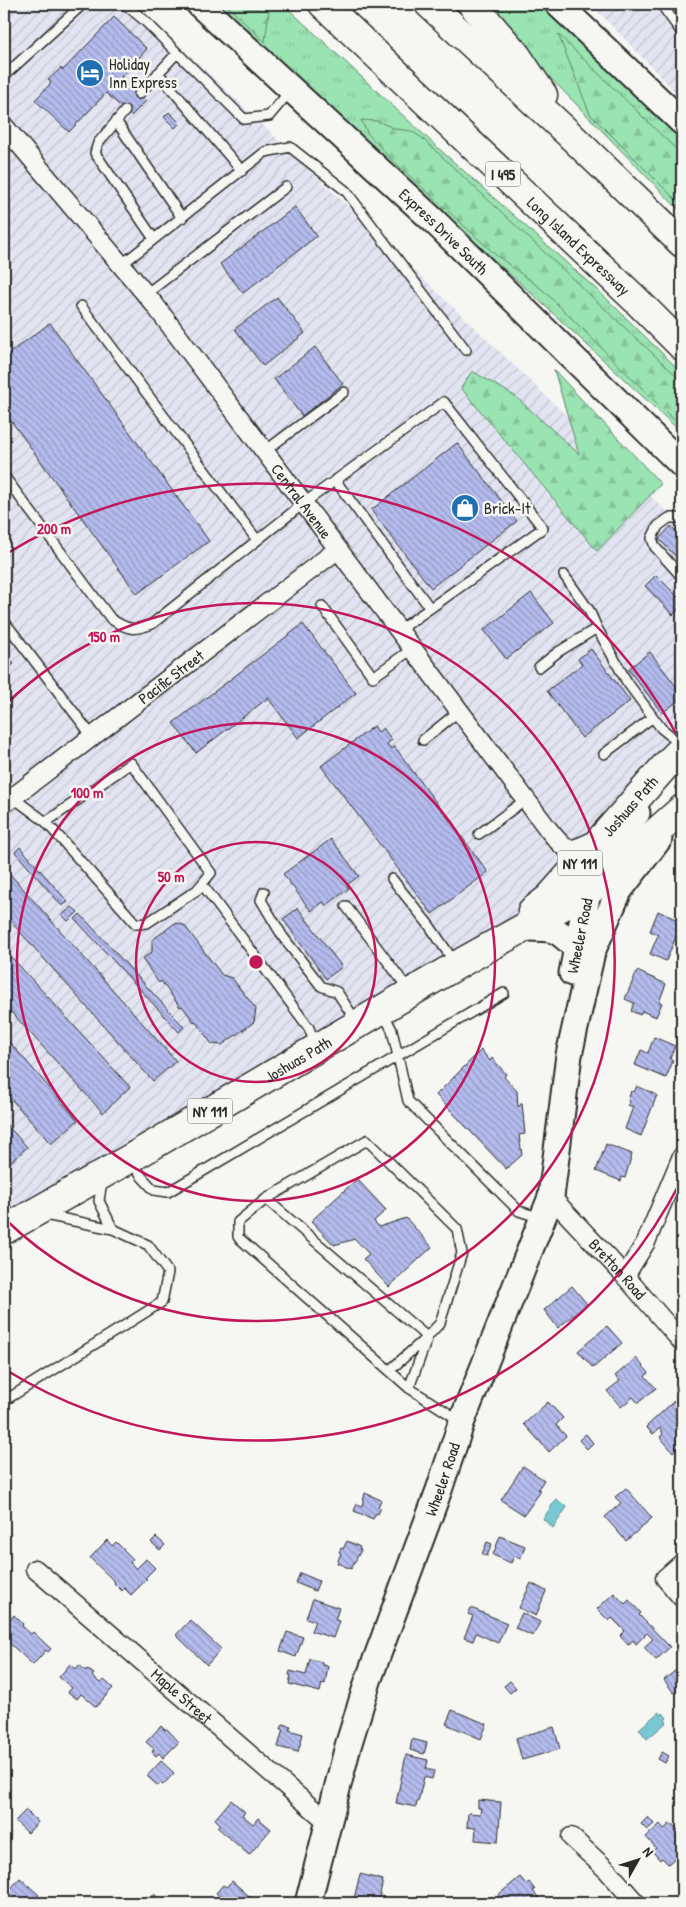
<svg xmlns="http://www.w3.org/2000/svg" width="686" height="1907" font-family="'Patrick Hand',sans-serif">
<defs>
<pattern id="industrial-furrows" width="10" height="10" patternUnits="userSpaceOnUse" patternTransform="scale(1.25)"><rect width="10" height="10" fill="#e2e5f1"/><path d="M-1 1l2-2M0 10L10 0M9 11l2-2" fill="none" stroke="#c2c5cf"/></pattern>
<pattern id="grass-tufts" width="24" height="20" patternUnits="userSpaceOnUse" patternTransform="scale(1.25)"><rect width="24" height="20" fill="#9ae3b2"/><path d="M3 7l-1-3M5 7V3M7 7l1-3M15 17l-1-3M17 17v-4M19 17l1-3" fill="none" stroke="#85c399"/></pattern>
<pattern id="forest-firs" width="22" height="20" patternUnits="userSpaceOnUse" patternTransform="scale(1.25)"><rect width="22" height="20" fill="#9ae3b2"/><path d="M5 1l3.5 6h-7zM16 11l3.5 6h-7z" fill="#85c399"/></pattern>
<pattern id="building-back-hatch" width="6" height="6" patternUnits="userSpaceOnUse" patternTransform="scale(1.25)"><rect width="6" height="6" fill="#b5bcee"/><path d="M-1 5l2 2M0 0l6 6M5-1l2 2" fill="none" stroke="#9399c1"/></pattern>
</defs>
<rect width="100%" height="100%" fill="#f6f6f2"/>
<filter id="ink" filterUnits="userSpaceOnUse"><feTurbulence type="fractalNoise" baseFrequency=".02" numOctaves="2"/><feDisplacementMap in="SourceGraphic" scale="10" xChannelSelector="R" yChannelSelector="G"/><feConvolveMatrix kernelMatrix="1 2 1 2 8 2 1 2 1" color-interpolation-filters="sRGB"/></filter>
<g filter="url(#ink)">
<path fill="url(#industrial-furrows)" d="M4,4H136L682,526V739L547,895L461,957L4,1228Z
M591,4H682V99Z"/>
<path fill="url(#grass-tufts)" stroke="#62876e" d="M220,4H283L437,147L606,298L682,373V433L530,292L415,191Z
M485,4H539L682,138V213L538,65Z"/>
<path fill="url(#forest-firs)" stroke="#62876e" d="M225,4H263L269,12L265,42Z
M558,34L682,155V206L590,114Z
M361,120L377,121L396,129L411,131L421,137L682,381V428L543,290L496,255L390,158L368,134Z
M554,370L661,484L597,551L461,388L472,371L515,396L579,454Z"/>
<path fill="#78c8d1" stroke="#59898f" d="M556,1499L567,1507L553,1528L543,1519Z
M659,1712L661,1715L663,1713L667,1718L665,1720L667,1722L647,1739L639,1729Z"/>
<path fill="url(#building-back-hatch)" stroke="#2b2b2b" d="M114,17L147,49L121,77L146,101L131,116L106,93L69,132L35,100L51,83L48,80L61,68L63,70Z
M169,112L180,123L175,128L164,117Z
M295,207L317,236L243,293L220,264Z
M277,297L305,333L263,366L235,329Z
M50,323L209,541L137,594L4,411V357Z
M315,347L343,384L302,416L274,379Z
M457,443L517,521L431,588L371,510Z
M671,526L682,537V563L659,539Z
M656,575L682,601V605L673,615L645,586Z
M531,593L554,623L506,659L484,630Z
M303,624L356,693L298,738L268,698L196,753L173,723Z
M591,649L630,701L582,738L547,691L582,664L578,659Z
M650,652L682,694V698L662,713L628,669Z
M4,653L14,664L4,673Z
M374,726L378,732L383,728L392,740L387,744L391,749L394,746L488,872L432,914L321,766Z
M331,839L359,876L347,885L349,888L326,906L323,902L311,911L283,874Z
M20,847L68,902L62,906L15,852Z
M9,873L176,1061L153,1081L4,914V878Z
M72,907L78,912L68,921L62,915Z
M298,908L342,967L326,979L283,919Z
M658,911L682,922L666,961L650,954L658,935L650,931Z
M80,914L184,1027L179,1032L75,919Z
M175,923L184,925L222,975L232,978L256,1009L254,1022L222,1045L212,1044L195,1021L194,1022L182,1006L180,1007L161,981L159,983L142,959L152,952V940Z
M4,949L130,1087L103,1113L4,1004Z
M637,971L666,984L659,1002L662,1003L656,1017L642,1011L640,1015L631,1011L634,1003L625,999Z
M4,1036L78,1120L51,1144L4,1091Z
M654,1037L675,1046L670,1059L673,1061L666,1078L635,1065L641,1050L648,1053Z
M481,1050L490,1061L492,1058L506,1074L504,1077L517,1091L518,1107L522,1103L525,1134L519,1135L522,1155L506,1169L436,1095Z
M637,1086L657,1095L641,1136L625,1129L633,1107L628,1105L630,1101L628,1100L631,1091L634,1092Z
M4,1122L27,1147L4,1168Z
M606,1144L632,1154L625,1178L622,1177L621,1181L596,1171Z
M357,1179L386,1210L374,1221L379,1227L406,1218L432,1247L389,1287L363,1259L369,1254L355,1239L334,1245L311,1221Z
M572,1286L587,1304L558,1328L544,1310Z
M607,1326L622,1343L593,1368L578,1351Z
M636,1358L649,1373L645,1376L656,1388L638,1403L633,1397L621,1407L607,1391L620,1381L615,1376Z
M674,1401L682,1410V1441L680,1443L681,1444L673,1452L660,1437L663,1434L660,1428L653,1434L646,1427Z
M548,1402L563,1418L556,1425L566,1436L549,1452L524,1424Z
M586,1434L593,1443L587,1449L579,1440Z
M523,1466L544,1480L538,1489L541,1491L524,1515L501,1500Z
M626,1488L652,1518L626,1541L605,1517L621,1503L615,1497Z
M365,1493L381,1500L378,1507L381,1508L378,1514L376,1513L373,1519L354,1511L357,1504L362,1506Z
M500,1536L525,1546L521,1558L514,1556L511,1563L493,1555Z
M156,1537L165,1545L160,1550L151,1542Z
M107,1540L112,1546L116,1542L133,1559L130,1562L136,1569L146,1559L155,1568L145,1578L147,1579L131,1595L124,1588L122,1591L114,1583L115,1582L90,1558Z
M347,1541L360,1547L359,1549L361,1550L351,1569L337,1563L341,1553L339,1552L341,1548L343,1549Z
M487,1542L492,1544L487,1556L482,1554Z
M300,1573L319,1581L315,1591L296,1583Z
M531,1583L546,1591L536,1616L519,1608Z
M614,1593L625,1604L629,1600L641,1613L639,1615L670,1647L656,1660L644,1647L653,1639L647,1633L636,1644L633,1640L628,1645L620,1636L625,1631L612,1618L609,1621L597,1609Z
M313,1599L339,1608L335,1620L339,1621L333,1638L311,1631L315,1621L306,1618Z
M471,1608L507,1623L498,1643L476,1633L473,1641L464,1638L473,1616L468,1614Z
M522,1613L540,1622L533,1636L515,1628Z
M14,1615L23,1624L22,1626L31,1634L33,1632L51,1649L48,1652L46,1650L33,1665L4,1638V1626Z
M190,1620L221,1649L207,1665L176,1635Z
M287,1632L303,1637L296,1657L280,1651Z
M310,1659L322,1662V1665L328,1666L325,1684L322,1683L320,1692L289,1684L291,1675H289L290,1671L306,1675Z
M70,1664L76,1669L79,1665L86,1671L87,1669L94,1674L92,1676L100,1683L104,1680L113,1688L96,1707L81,1694L77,1699L68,1692L72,1688L59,1677Z
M682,1665V1696L677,1690L674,1693L664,1680Z
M510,1681L516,1688L510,1693L504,1686Z
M452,1710L487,1724L481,1739L446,1724Z
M283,1724L291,1726L289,1730L303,1734L298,1752L278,1747L283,1729H281Z
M161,1726L165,1730L167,1729L179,1742L163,1758L159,1753L156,1756L152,1752L154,1749L146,1742Z
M554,1727L560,1749L522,1760L516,1738Z
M412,1739L427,1743L424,1754L410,1750Z
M662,1752L669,1756L665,1763L658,1759Z
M406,1755L428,1760L426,1769L434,1771L432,1779L424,1777L418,1802H417L416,1807L396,1803Z
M161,1761L174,1773L163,1785L160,1783L158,1786L147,1776Z
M231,1800L245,1812L242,1815L253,1824L258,1818L271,1829L249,1855L217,1827L220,1824L215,1819Z
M478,1800L501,1802L498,1842L475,1840L476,1828L467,1827L468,1813L480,1814L481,1808H478Z
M26,1810L38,1822L28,1833L15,1821Z
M648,1817L654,1824L647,1830L641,1824Z
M671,1823L682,1834V1852L668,1864L662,1858L660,1860L652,1851L656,1848L646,1837L660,1824L664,1829Z
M360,1874L383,1880L378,1903H353Z
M520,1877L526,1884L529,1882L535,1890L533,1891L543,1903H504L498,1895Z
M20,1878L39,1895L31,1903H4V1896Z
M232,1881L257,1903H225L226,1902L216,1893L223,1885L226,1887Z
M154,1894L164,1903H147Z"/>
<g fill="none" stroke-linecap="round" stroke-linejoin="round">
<defs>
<path id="service" d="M125,4L145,21L244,119L269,116L291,90
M661,4L682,33
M158,73L242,171
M4,76L83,4
M139,94L177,53
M125,111L98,143L95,153L154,239
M116,121L182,218
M121,265L265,152L290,147L346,191L466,350
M146,294L286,187
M81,306L257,540
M265,451L344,392
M4,476L111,619C128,630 134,631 152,624L304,503L444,402L543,528L398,631
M335,480L430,608
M682,518H669L658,526L652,538L655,547L682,577
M564,575L589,610L597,628L627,682L661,728L682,745
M322,606L373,677L412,649
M4,621L92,736
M539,667L558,652L597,628
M423,740L458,712
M604,754L653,717
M4,791L46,822L131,763L211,873L202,884L309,1028L315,1044
M46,822L136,924L147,923L197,890L202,884
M479,834L525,800
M392,879L429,925L455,963
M264,892L261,900L283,937L321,986L337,992L356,1021
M346,906L409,990
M383,1012L392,1030L408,1101L519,1211L541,1218
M132,1160L142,1177L154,1190L168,1192L504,993
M102,1180L99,1201L113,1229
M266,1199L427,1337
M390,1370L427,1337L440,1323L462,1253L457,1229L367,1140L266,1199L238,1222V1237L409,1388L459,1420
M409,1388L427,1339
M4,1401L162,1302L168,1272L148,1245L113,1229L45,1215"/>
<g id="minor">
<path id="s1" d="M4,126L154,304L548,829C567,852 566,854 595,840"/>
<path id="s2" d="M4,804L337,550"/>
<path id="s3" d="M551,1197L625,1276L682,1342"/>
<path d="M625,1276L646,1242L682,1156"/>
<path d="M682,1563L665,1578L682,1598"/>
<path id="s4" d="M35,1569L329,1823"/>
<path d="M571,1837L607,1870L636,1903"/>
</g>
<g id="secondary">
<path id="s5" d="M199,4L434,221L682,465"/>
<path d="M558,4L682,122"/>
<path d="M524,928C554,928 556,927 577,949"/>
<path id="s6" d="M572,973L588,892L626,827L637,813"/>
<path id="s7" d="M308,1903L348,1746L368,1681L439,1490L462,1421L551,1197L569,1055L592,952L619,891L659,839"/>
</g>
<g id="primary">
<path id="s8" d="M532,911L549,898L666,765L682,749"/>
<path id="s9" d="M4,1230L131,1158L464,961L588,892L682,809"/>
</g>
<g id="motorway">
<path id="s10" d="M323,4L634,298L682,346"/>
<path d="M429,4L569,134L682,243"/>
<path d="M472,4L517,56L543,95"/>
</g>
</defs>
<use href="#service" stroke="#2b2b2b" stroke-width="12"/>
<use href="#minor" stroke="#2b2b2b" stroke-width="21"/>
<use href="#secondary" stroke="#2b2b2b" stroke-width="29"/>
<use href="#primary" stroke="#2b2b2b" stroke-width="31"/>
<use href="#motorway" stroke="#2b2b2b" stroke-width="31"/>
<use href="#service" stroke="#f6f6f2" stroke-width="9"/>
<use href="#minor" stroke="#f6f6f2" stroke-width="18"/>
<use href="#secondary" stroke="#f6f6f2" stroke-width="25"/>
<use href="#primary" stroke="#f6f6f2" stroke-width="28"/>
<use href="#motorway" stroke="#f6f6f2" stroke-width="28"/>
</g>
</g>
<g fill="none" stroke="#c2185b" stroke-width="2.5">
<circle cx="256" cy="962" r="120"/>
<circle cx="256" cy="962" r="239"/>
<path d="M4 706A359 359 0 1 1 4 1218"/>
<path d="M682 1179A478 478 0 0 1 6 1370M6 554A478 478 0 0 1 682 745"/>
</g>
<defs>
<symbol id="hotel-disc" viewBox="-11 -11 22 22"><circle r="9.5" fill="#1f6fb2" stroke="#f6f6f2"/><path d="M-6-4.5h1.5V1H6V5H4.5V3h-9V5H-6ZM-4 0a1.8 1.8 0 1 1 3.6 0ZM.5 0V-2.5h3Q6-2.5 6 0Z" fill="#fff"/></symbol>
<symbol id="shop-disc" viewBox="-11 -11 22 22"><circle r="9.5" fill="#1f6fb2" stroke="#f6f6f2"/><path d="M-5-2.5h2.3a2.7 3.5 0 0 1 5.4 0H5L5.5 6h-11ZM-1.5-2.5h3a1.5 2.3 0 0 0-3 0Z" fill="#fff"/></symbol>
</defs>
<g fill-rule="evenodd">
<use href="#hotel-disc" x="74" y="57" width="32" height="32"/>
<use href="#shop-disc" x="449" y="492" width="32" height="32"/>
</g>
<g text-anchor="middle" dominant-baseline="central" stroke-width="5" stroke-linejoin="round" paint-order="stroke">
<g fill="#f6f6f2" stroke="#686867" stroke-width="1">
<rect x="485.5" y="161.5" width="35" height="25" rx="4"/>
<rect x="557.5" y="850.5" width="45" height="25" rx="4"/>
<rect x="187.5" y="1098.5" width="45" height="25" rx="4"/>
</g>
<g font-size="15" font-weight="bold" fill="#2b2b2b">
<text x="503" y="174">I 495</text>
<text x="580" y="863">NY 111</text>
<text x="210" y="1111">NY 111</text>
</g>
<g font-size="16" fill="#2b2b2b" stroke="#f6f6f2" text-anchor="start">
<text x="109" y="64">Holiday<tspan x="109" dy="18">Inn Express</tspan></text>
<text x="484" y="508">Brick-It</text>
</g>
<g font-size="16" fill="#2b2b2b" stroke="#f6f6f2">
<text stroke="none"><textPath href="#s5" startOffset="334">Express Drive South</textPath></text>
<text stroke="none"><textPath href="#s10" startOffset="352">Long Island Expressway</textPath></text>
<text stroke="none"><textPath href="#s1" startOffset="479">Central Avenue</textPath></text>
<text stroke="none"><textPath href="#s2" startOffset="210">Pacific Street</textPath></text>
<text stroke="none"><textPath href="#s8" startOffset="144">Joshuas Path</textPath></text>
<text stroke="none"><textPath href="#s6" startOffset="38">Wheeler Road</textPath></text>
<text stroke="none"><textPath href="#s9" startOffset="340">Joshuas Path</textPath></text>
<text stroke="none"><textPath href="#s3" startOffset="98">Bretton Road</textPath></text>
<text stroke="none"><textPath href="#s7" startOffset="445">Wheeler Road</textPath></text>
<text stroke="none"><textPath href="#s4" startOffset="194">Maple Street</textPath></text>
</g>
</g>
<circle cx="256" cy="962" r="8" fill="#c2185b" stroke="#f6f6f2" stroke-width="2.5"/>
<g font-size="15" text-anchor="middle" font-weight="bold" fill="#c2185b" stroke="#f6f6f2" stroke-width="5" stroke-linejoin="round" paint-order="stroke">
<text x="54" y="534">200 m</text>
<text x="104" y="642">150 m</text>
<text x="87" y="798">100 m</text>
<text x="171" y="882">50 m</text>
</g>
<rect width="686" height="1907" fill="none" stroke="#f6f6f2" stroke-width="20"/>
<rect x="10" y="10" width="666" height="1887" fill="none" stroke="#2b2b2b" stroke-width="2" filter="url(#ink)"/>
<g transform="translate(638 1860) rotate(51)" stroke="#f6f6f2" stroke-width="4" paint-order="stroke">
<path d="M0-4L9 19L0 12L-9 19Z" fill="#2b2b2b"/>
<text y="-8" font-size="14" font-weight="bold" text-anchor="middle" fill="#2b2b2b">N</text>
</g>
</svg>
